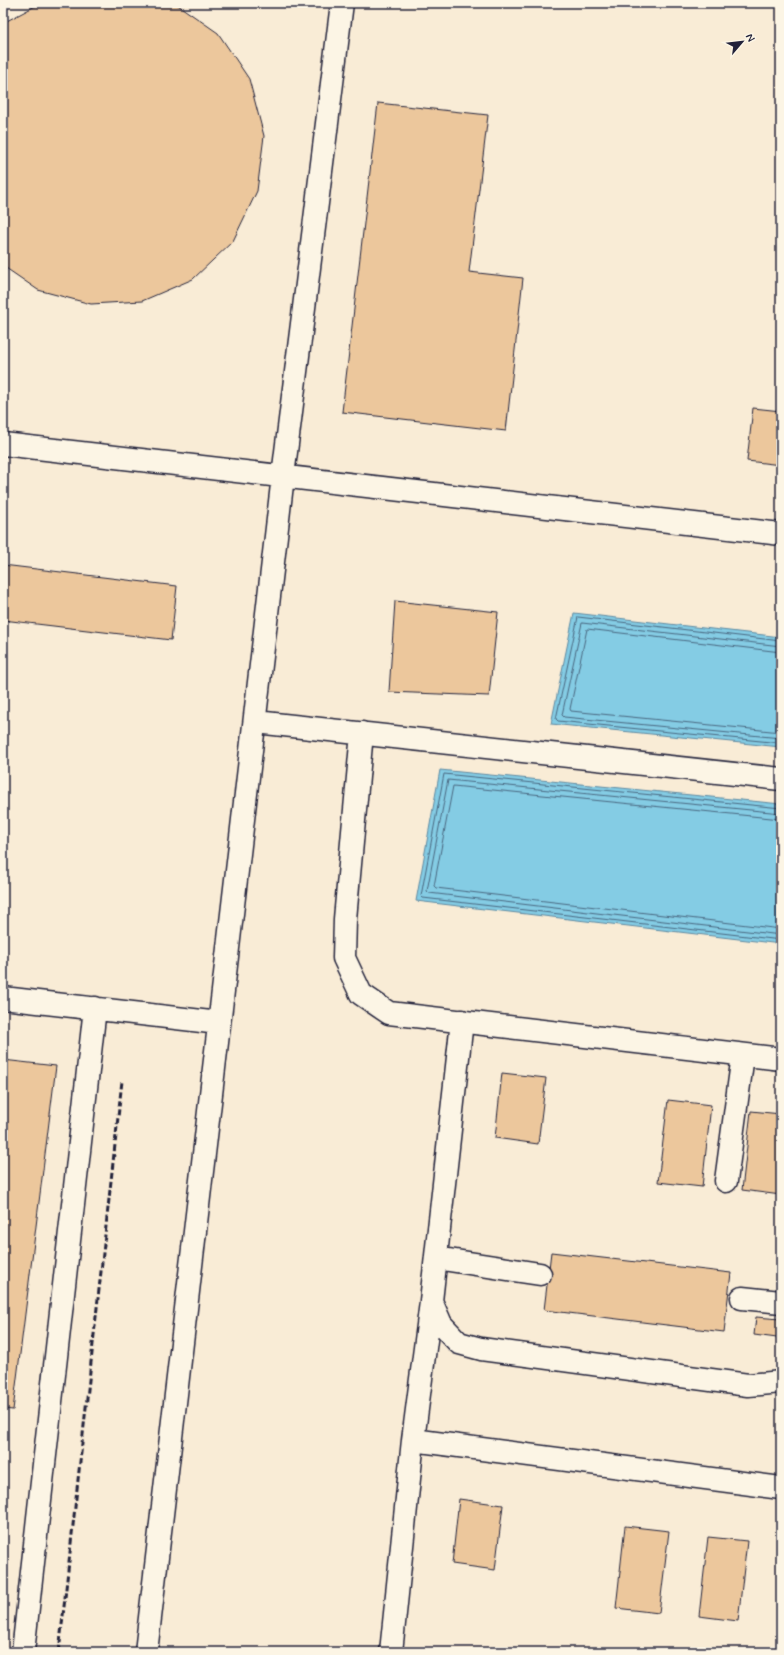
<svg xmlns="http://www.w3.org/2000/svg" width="784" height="1655" font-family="Mynerve,sans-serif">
<rect width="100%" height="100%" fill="#f9ecd6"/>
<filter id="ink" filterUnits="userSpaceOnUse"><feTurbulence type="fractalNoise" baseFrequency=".025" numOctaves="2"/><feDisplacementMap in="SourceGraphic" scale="8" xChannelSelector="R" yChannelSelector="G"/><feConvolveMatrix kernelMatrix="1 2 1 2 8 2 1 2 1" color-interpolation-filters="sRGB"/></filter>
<g filter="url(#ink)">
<path fill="#84cce4" stroke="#5d88a0" d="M574,613L781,637V747L551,724Z
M440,770L781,804V944L416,901Z"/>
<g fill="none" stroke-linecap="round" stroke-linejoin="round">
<path stroke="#49667f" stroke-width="1" d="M781,641L578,617L556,719L558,721L781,743
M781,646L582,623L562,715L564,717L781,738
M781,652L587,629L570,709L571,711L781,732
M781,808L444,774L421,896L423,898L781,940
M781,813L448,780L427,891L429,893L781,935
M781,819L453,786L434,886L436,888L781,929"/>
</g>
<path fill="#ecc79c" stroke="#22223b" d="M41,3H175L218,33L249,79L264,136L257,191L233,241L193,279L142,301L91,304L38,290L3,266V23Z
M378,103L488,115L469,272L523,278L506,431L342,412Z
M753,408L781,411V465L747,461Z
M3,565L177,586L171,640L3,620Z
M395,601L498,612L489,696L389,692Z
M3,1060L56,1066L13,1410L3,1409Z
M502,1073L546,1078L538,1144L495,1138Z
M668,1100L711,1105L702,1187L658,1182Z
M751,1111L781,1114V1195L742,1190Z
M551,1252L731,1273L724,1332L544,1310Z
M756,1317L780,1319L777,1338L754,1335Z
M459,1499L503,1505L495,1570L452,1564Z
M625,1526L669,1531L659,1613L616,1608Z
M708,1537L747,1541L738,1621L699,1616Z"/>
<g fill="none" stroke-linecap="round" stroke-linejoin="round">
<defs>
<path id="minor" d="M3,444L781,534
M256,722L781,779
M362,733L345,919L344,958L361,994L389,1013L781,1059
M3,998L219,1023
M462,1021L431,1301L441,1324L459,1343L481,1349L748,1385L781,1382
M726,1181L743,1055
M436,1258L540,1274
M742,1298L781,1302
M431,1302L413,1440L781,1488
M23,1652L95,1008
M146,1652L283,476L342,3
M391,1652L413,1440"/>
</defs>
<use href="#minor" stroke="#22223b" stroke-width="25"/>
<use href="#minor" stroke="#fcf5e5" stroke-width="22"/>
<path stroke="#22223b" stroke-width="3" stroke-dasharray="6 3" stroke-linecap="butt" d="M59,1652L122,1081"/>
</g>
</g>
<rect width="784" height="1655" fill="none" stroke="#fcf5e5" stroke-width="16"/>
<rect x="8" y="8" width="768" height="1639" fill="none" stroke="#22223b" stroke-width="1.5" filter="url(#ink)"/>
<g transform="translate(742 42) rotate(62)" stroke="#fcf5e5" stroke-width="3" paint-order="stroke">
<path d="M0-3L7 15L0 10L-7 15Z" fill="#22223b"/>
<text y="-6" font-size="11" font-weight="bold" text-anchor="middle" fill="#22223b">N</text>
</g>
</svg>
